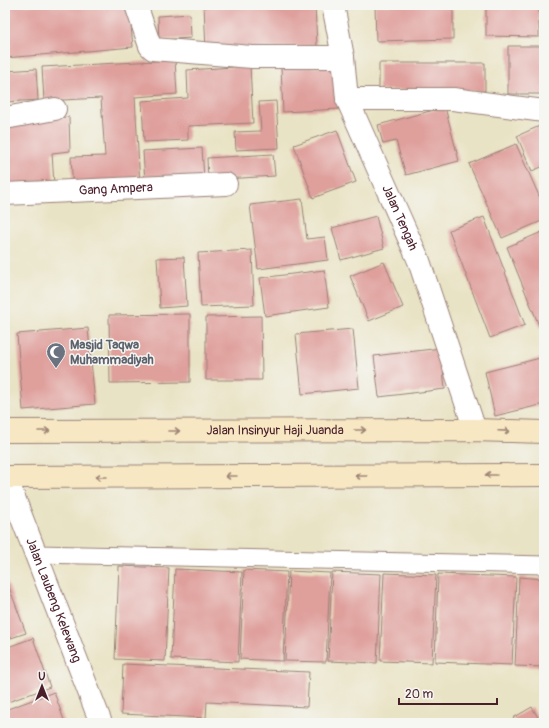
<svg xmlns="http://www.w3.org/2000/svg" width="549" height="728" font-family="Pangolin,sans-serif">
<rect width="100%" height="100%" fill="#f6f6f2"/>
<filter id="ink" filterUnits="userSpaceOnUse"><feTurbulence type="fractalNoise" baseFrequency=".025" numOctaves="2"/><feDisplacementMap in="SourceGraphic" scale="8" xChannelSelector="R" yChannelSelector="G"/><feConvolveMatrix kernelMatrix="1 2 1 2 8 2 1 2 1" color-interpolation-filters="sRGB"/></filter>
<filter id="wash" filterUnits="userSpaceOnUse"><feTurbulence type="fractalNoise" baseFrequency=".012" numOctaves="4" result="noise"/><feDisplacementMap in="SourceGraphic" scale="16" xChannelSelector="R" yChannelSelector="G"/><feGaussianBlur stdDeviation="0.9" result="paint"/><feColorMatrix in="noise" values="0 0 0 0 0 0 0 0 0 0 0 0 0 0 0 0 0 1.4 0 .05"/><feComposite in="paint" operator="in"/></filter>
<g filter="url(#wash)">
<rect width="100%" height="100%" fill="#e9e3c5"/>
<g id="blocks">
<path fill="#df9f9b" d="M5,5H129L133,47L5,58Z
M204,5H315L317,46L206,51Z
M375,5H453V39L376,41Z
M486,5H539V37L486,36Z
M190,14L191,38L159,40L158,16Z
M508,46H544V94H508Z
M175,60L177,94L135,97L140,186L73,190L71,157L105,156L101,98L44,101L42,67Z
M379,63H485V91L379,90Z
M250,66L253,123L188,126V140L144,142L142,101L188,98L187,70Z
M338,66L340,109L283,112L281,68Z
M36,69L38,100L5,102V71Z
M276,101L279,148L236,150L235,132L261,131L259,102Z
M445,107L459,161L406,175L396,141L383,144L378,125Z
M69,117L70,151L52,153L54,185L10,187L6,120Z
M544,124V166L532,171L517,136Z
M337,130L356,182L313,198L294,145Z
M516,144L544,207V220L502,238L469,164Z
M202,148L204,179L145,182L143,151Z
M273,154L275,176L208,180L207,158Z
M302,199L307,239L325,237L328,260L258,269L250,205Z
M376,216L384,248L341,260L332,228Z
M484,217L525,325L490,338L449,230Z
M544,231V326L540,328L507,247Z
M252,250L254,305L201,307L198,253Z
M184,257L187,306L160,308L157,258Z
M384,262L403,307L369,321L350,276Z
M324,270L329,307L265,316L260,278Z
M190,314V382L110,383L109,315Z
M261,316L262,380H206V317Z
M88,328L95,404L23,410L17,334Z
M353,329L359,388L302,394L296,334Z
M441,348L445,389L379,397L374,356Z
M544,357V404L495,416L485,372Z
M119,566L169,568L165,661L115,659Z
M175,569L242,572L238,662L171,659Z
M244,570L287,572L283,661L240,659Z
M289,571L330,573L326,662L285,661Z
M332,572L381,574L377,663L328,661Z
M384,573L436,575L432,663L380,661Z
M438,574L516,577L512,665L435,662Z
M5,576L26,633L5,640Z
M519,577L544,579V667L515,666Z
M33,638L50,687L5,703V648Z
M123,664L309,672L307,707L207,702L206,718L121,714Z
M54,692L65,723H5V710Z
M532,707L541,723H516L513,718Z"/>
</g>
</g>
<g filter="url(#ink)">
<use href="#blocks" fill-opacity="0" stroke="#9a8178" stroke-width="1"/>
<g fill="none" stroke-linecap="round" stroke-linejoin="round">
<defs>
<path id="lane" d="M36,554L544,565"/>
<g id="street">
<path d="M136,5L150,46L153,49L252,57H343"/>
<path id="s1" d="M333,5L343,57L347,99L419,261L475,430"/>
<path d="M347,99H453L544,111"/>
<path d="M5,118L55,109"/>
<path id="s2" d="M5,194L226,184"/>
<path id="s3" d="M6,477L101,723"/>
</g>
<g id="secondary">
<path id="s4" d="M5,431L475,430L544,432"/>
<path d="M5,477L544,475"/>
</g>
</defs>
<use href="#lane" stroke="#9a8178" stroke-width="19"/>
<use href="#street" stroke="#9a8178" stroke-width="24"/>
<use href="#secondary" stroke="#9a8178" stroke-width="24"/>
<use href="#lane" stroke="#fff" stroke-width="17"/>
<use href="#street" stroke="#fff" stroke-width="22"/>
<use href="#secondary" stroke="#f7e8c3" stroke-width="22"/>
</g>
<defs><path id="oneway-shaft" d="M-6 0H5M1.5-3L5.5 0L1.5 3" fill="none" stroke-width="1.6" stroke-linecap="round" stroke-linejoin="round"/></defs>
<g stroke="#a08477">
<use href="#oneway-shaft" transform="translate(360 430)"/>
<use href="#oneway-shaft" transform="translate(44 431)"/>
<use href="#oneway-shaft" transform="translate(174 431)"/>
<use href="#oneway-shaft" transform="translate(504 431) rotate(2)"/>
<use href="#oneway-shaft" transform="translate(491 475) rotate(180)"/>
<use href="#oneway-shaft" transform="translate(231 476) rotate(180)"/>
<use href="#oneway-shaft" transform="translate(361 476) rotate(180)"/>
<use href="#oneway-shaft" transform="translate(101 477) rotate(180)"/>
</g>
</g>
<defs>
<symbol id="mosque-pin" viewBox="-11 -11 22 30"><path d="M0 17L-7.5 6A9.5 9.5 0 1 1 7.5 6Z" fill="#6b7280" stroke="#f6f6f2"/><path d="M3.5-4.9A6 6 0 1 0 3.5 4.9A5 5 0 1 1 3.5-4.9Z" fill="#fff"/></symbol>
</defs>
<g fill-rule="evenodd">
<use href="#mosque-pin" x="45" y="341" width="22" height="30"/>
</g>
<g text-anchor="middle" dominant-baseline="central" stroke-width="3" stroke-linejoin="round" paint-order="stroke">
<g font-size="13" fill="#4a1f2b" stroke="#f6f6f2">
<text stroke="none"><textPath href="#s2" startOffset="111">Gang Ampera</textPath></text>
<text stroke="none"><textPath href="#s1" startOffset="225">Jalan Tengah</textPath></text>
<text stroke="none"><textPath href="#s4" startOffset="270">Jalan Insinyur Haji Juanda</textPath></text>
<text stroke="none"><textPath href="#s3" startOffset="132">Jalan Laubeng Kelewang</textPath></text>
</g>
<g font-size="13" font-weight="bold" fill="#5b616d" stroke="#f6f6f2" text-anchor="start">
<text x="70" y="345">Masjid Taqwa<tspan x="70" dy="15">Muhammadiyah</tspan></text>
</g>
</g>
<rect width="549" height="728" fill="none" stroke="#f6f6f2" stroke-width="20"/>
<g transform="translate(42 686)" stroke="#f6f6f2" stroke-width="3" paint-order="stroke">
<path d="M0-3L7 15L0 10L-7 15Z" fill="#4a1f2b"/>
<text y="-6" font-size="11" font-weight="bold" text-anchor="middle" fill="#4a1f2b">U</text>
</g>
<path d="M399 698v6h98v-6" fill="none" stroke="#4a1f2b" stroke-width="2"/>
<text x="405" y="698" font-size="12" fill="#4a1f2b" stroke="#f6f6f2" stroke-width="3" paint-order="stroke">20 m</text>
</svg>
